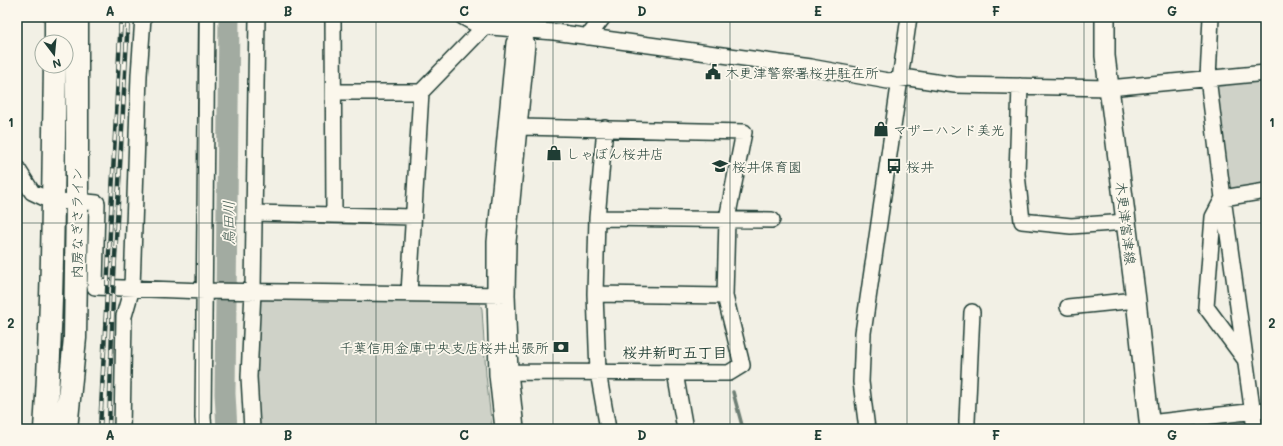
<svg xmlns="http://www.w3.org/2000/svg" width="1283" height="446" font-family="Mali,'Klee One',sans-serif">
<rect width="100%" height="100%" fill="#f2f0e5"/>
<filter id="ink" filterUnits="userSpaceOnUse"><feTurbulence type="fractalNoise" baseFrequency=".025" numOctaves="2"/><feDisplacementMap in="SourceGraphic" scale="8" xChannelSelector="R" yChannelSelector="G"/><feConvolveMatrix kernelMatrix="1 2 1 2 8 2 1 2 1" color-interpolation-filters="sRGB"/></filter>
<g filter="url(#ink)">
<path fill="#cfd2c8" stroke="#77887e" d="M1237,82H1266V189L1229,195L1215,85Z
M261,297L406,299L479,302L482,309L486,375L492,429H256L254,413L259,301Z"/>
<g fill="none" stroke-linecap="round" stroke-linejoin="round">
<path stroke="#6e7f75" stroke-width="3.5" d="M733,392L743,429"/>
<path stroke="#a2aba1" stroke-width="21" d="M227,429L225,394L229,17"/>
<defs>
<path id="minor" d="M333,17L334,215
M463,17L479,26L554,32L810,67L888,81L909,78L955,85L1109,88L1266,73
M1211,17L1208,78L1223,198L1255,429
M588,37L603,17
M1020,86L1017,174L1022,221L1071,226L1126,222
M334,92H421
M605,128L597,218L595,294L598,372L608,429
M17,168L32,192L53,202L77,201L97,203L95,287L204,291L507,295
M254,213L413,217
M597,218L772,220
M409,293L421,92L485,26
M595,294L725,296
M1068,307L1136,300
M1244,358L1206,307L1213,217L1223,198L1266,191
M510,372L729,373L742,365L725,296L727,219L744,132L520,127
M675,373L685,429
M1149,423L1266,410
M122,429L124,316L132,288L139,75L143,17
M204,429L203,418L207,17
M252,429L249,377L253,291L257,17
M503,429L497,375L495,295V242L514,43L521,29
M516,429L510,372L507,295L508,242L527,44L521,29
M867,429L861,382L863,333L909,17
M967,429V421L972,312"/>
<path id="major" d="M1105,17V56L1136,300L1150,429"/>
<path id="highway" d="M56,42V17
M45,429C53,308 53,187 55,66
M66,429L75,338L77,201V17"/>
</defs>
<use href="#minor" stroke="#1f3d34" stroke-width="18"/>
<use href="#major" stroke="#1f3d34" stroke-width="22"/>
<use href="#highway" stroke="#1f3d34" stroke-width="25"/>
<use href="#minor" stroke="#fbf7ec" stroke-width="15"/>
<use href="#major" stroke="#fbf7ec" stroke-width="19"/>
<use href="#highway" stroke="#fbf7ec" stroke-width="22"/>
<defs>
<path id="rail" d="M100,429L121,17
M109,429L113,295L128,17"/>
</defs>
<use href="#rail" stroke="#1f3d34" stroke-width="4.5"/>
<use href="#rail" stroke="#fbf7ec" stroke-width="3" stroke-dasharray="9" stroke-linecap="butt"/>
</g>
</g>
<path fill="none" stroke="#1f3d34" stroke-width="1" stroke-opacity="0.55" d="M199,17V429M376,17V429M553,17V429M730,17V429M907,17V429M1084,17V429M17,223H1266"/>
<defs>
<symbol id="civic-bare" viewBox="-9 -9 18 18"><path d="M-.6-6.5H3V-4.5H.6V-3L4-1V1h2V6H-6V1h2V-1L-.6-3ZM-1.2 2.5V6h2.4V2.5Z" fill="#1f3d34" stroke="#fbf7ec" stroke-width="2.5" paint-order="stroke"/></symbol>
<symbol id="shop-bare" viewBox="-9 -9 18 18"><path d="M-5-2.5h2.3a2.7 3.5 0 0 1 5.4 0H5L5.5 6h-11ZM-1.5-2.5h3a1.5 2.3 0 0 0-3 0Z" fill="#1f3d34" stroke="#fbf7ec" stroke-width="2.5" paint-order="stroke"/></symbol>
<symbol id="school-bare" viewBox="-9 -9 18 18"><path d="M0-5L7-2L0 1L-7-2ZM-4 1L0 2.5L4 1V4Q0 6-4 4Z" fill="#1f3d34" stroke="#fbf7ec" stroke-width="2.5" paint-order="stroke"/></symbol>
<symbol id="bus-bare" viewBox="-9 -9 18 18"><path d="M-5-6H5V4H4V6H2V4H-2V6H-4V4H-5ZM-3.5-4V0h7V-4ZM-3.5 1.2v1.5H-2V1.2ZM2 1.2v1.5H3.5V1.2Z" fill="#1f3d34" stroke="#fbf7ec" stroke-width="2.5" paint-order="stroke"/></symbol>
<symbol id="bank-bare" viewBox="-9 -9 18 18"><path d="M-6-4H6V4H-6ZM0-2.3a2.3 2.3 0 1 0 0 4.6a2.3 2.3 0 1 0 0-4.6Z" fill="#1f3d34" stroke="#fbf7ec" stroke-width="2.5" paint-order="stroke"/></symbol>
</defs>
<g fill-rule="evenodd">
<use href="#civic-bare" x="702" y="61" width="22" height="22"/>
<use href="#shop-bare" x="870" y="118" width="22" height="22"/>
<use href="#shop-bare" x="543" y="142" width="22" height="22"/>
<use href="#school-bare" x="709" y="155" width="22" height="22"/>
<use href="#bus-bare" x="883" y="155" width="22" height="22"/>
<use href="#bank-bare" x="550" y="336" width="22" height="22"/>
</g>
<g text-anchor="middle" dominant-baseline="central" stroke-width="3.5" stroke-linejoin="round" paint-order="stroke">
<g font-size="14" fill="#1f3d34" stroke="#fbf7ec" text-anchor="start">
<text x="725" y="72">木更津警察署桜井駐在所</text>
<text x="893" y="129">マザーハンド美光</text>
<text x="566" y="153">しゃぼん桜井店</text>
<text x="732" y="166">桜井保育園</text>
<text x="906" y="166">桜井</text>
<text x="549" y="347" text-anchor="end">千葉信用金庫中央支店桜井出張所</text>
</g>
<g font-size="14" fill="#1f3d34" stroke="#fbf7ec">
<text transform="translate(76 223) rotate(-90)">内房なぎさライン</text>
<text transform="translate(1126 223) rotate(83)">木更津富津線</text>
</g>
<g font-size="15" font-style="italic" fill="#465e55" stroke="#fbf7ec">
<text transform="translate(228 223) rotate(-90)">鳥田川</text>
</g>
<g font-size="15" font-weight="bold" fill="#1f3d34" stroke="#fbf7ec">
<text x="675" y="352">桜井新町五丁目</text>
</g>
</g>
<rect width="1283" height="446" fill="none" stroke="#fbf7ec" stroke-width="44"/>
<g transform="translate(54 54) rotate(164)"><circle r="19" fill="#fbf7ec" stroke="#a3ada2"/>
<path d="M0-3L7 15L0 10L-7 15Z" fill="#1f3d34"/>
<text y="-6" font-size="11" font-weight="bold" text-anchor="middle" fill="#1f3d34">N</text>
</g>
<rect x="22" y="22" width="1239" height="402" fill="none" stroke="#1f3d34" stroke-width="1.5"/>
<g font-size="13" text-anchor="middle" font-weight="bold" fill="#1f3d34">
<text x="110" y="16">A</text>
<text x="288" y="16">B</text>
<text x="464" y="16">C</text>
<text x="642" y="16">D</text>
<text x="818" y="16">E</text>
<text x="996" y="16">F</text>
<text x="1172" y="16">G</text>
<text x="11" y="127">1</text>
<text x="1272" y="127">1</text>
<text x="11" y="328">2</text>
<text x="1272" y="328">2</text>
<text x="110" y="440">A</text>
<text x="288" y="440">B</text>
<text x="464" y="440">C</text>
<text x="642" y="440">D</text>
<text x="818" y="440">E</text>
<text x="996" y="440">F</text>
<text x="1172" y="440">G</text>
</g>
</svg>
